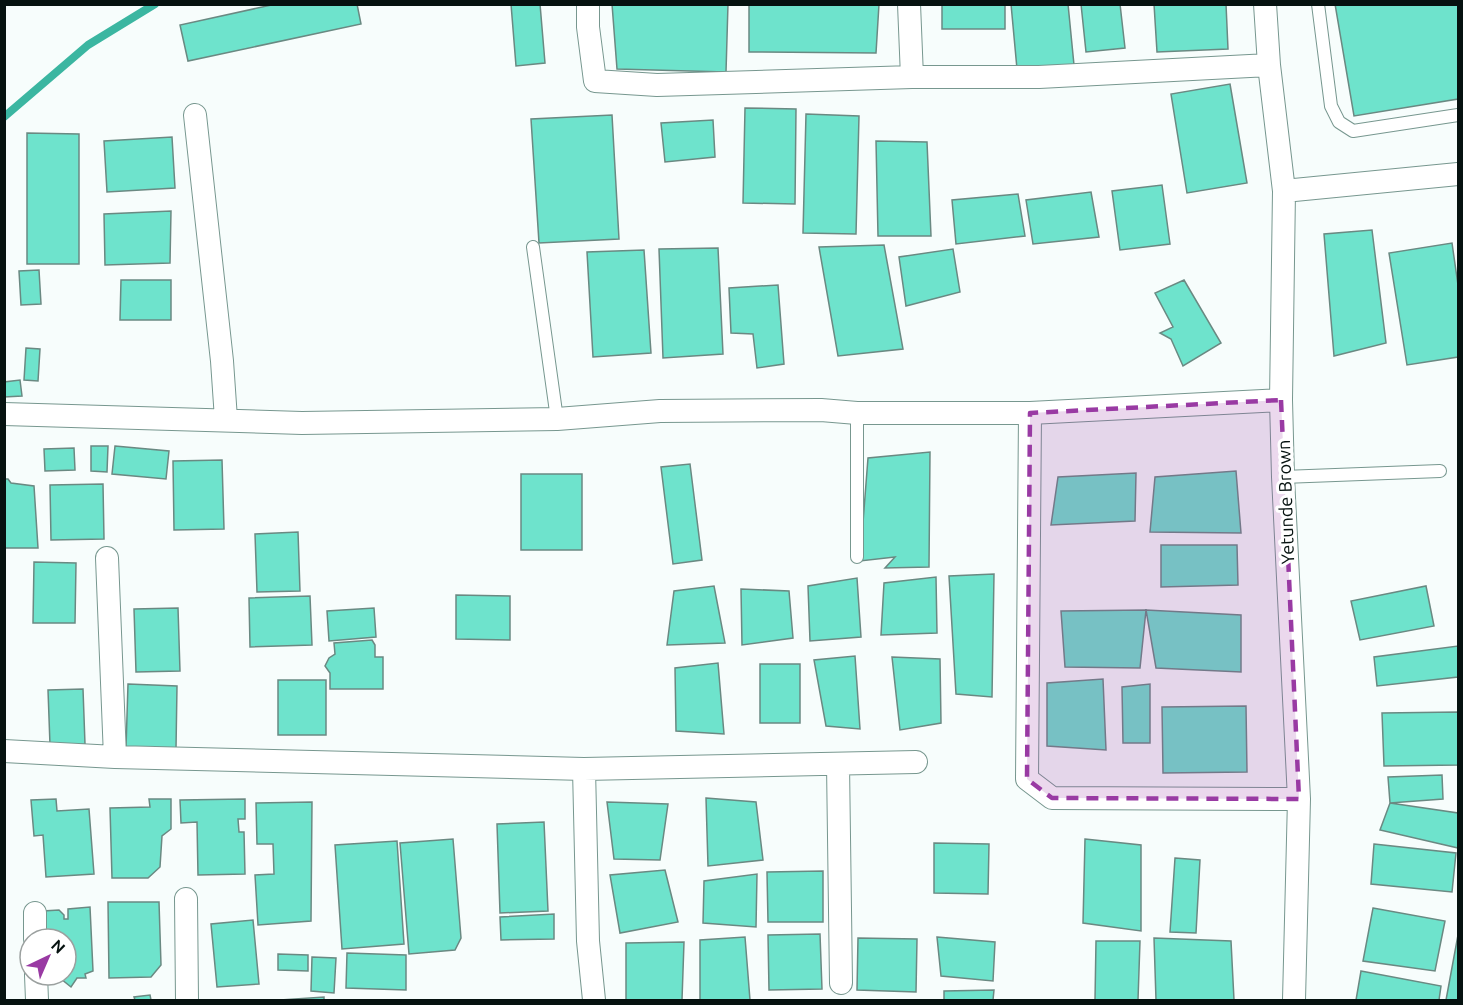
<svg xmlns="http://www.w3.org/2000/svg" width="1463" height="1005" font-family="Ubuntu,sans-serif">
<rect width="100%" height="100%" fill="#f7fdfc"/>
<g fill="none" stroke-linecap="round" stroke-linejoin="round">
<path stroke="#3bb6a1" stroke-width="8" d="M4,117L88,45L155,4"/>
</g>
<path fill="#6ee3cc" stroke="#6a8982" stroke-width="1.5" d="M276,4H357L361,24L188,61L180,25Z
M511,4H540L545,63L516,66Z
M612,4H728L726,72L617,69Z
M749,4H879L876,53L749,52Z
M942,4H1005V29H942Z
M1011,4H1068L1074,65L1017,69Z
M1081,4H1120L1125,48L1086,52Z
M1154,4H1226L1228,49L1157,52Z
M1335,4H1458V99L1354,116Z
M1230,84L1247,183L1187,193L1171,94Z
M745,108L796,109L795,204L743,203Z
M806,114L859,116L856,234L803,233Z
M612,115L619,239L539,243L531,119Z
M713,120L715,157L665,162L661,123Z
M27,133L79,134V264H27Z
M172,137L175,188L107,192L104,141Z
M876,141L927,142L931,236H878Z
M1162,185L1170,244L1120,250L1112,191Z
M1091,192L1099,237L1033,244L1026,200Z
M1018,194L1025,236L956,244L952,200Z
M171,211L170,263L105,265L104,214Z
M1372,230L1386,343L1334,356L1324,234Z
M1452,243L1458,285V357L1407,365L1389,253Z
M884,245L903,349L838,356L819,247Z
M718,248L723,354L663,358L659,249Z
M953,249L960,292L906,306L899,257Z
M644,250L651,353L593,357L587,252Z
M39,270L41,304L21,305L19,271Z
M121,280H171V320H120Z
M1184,280L1221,343L1183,366L1171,339L1160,333L1173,327L1155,293Z
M778,285L784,364L757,368L753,334L731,333L729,288Z
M26,348L40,349L38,381L24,380Z
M20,380L22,396L4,397V382Z
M91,446H108L107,472L91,471Z
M115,446L169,451L166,479L112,474Z
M74,448L75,470L45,471L44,449Z
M930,452L929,567L885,568L895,557L860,561L868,458Z
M222,460L224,529L174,530L173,461Z
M690,464L702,560L673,564L661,467Z
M1236,471L1241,533L1150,532L1155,477Z
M1136,473L1135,521L1051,525L1058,477Z
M521,474H582V550H521Z
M4,479H8L11,483L34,486L38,548H4Z
M103,484L104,539L51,540L50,485Z
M298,532L300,591L257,592L255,534Z
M1161,545H1237L1238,585L1161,587Z
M34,562L76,563L75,623H33Z
M994,574L992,697L956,694L949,576Z
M936,577L937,633L881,635L884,583Z
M857,578L861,637L810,641L808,586Z
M714,586L725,643L667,645L674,591Z
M1426,586L1434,626L1360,640L1351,601Z
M741,589L789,591L793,638L742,645Z
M456,595L510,596V640L456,639Z
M310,596L312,645L250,647L249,598Z
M178,608L180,671L136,672L134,609Z
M374,608L376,637L329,641L327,611Z
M1146,610L1140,668L1065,667L1061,611Z
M1146,610L1241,615V672L1156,668Z
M372,640L375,645V657H383V689H330V673L325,666L329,658L335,654L334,643Z
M1458,646V677L1377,686L1374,657Z
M855,656L860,729L826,726L814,660Z
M892,657L940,659L941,723L900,730Z
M718,663L724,734L676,731L675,668Z
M760,664H800V723H760Z
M1103,679L1106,750L1047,746V683Z
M278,680H326V735H278Z
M128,684L177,686L176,749L126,748Z
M1150,684V743H1123L1122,687Z
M83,689L85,744L50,745L48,690Z
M1246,706L1247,772L1163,773L1162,707Z
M1458,712V765L1384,766L1382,713Z
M1442,775L1443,799L1390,803L1388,777Z
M706,798L756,802L763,860L708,866Z
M56,799L57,811L89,809L94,874L46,877L43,835L34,836L31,800Z
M149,799H171V829L162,836L160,867L148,878H112L110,808L150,807Z
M245,799V819H238L239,832H244L245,874L198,875L197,822L181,823L180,800Z
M312,802L311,921L258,925L255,875L274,874L273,844H257L256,803Z
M607,802L668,804L660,860L614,859Z
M1390,803L1458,813V848L1380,830Z
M544,822L548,911L500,913L497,824Z
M453,839L461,938L455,950L409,954L400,843Z
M1085,839L1141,845V931L1083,923Z
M397,841L404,944L342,949L335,845Z
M934,843L989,844L988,894L934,893Z
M1374,844L1456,853L1452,892L1371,884Z
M1175,858L1200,860L1196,933L1170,932Z
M665,870L678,922L620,933L610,875Z
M823,871V922H768L767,872Z
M757,874L756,927L703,923L704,881Z
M108,902H159L161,965L151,977L109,978Z
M90,907L93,971L85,974L86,978H77L71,987L61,979H47L46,975H66V939H44L43,911L59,910L64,915V919H68V909Z
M1373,908L1445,921L1435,971L1363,961Z
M554,914V939L501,940L500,917Z
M253,920L259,984L217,987L211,924Z
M820,934L822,989L769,990L768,935Z
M1458,935V1000H1446Z
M745,937L750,1000H700V940Z
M937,937L995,942L993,981L941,976Z
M858,938L917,939L916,992L857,990Z
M1154,938L1231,941L1234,1000H1156Z
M1096,941H1140L1138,1000H1095Z
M684,942L682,1000H626V943Z
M347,953L406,955V990L346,988Z
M278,954L308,955V971L278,970Z
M312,957L336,958L334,993L311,991Z
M1361,971L1441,986L1439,1000H1356Z
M994,990L993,1000H944V991Z
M150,995L151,1000H135L134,997Z
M324,997V1000H280Z"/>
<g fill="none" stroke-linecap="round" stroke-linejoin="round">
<defs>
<path id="lane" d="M1318,4L1331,106L1339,122L1353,131L1458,115
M533,247L557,419
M857,413V557
M1283,477L1440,471"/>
<path id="street" d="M588,4V27L595,81L657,85L912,77H1039L1269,65
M909,4L912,77
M1265,4L1269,65L1284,191L1281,400L1283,477L1299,799L1294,1000
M195,115L222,361L226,419
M1284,191L1458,174
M1030,413L1027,779L1052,798L1299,799
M4,414L302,423L557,419L660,411L821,410L857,413H1030L1281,400
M107,558L115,757
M4,751L115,757L584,769L588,941L594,1000
M838,764L841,983
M584,769L916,762
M186,899L187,1000
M35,913V939
M36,975L37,1000"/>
</defs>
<use href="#lane" stroke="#77978f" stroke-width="14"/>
<use href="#street" stroke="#77978f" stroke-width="24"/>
<use href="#lane" stroke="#fff" stroke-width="12"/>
<use href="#street" stroke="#fff" stroke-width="22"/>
</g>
<path fill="#993aa3" fill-opacity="0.2" stroke="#993aa3" stroke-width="4.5" stroke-dasharray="12 8" stroke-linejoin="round" d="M1281,400L1299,799L1052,798L1027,779L1030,413Z"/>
<g text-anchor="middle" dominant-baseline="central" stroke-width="6" stroke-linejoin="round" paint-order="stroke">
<g font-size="18" fill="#061210" stroke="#fff">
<text transform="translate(1285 502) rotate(-92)">Yetunde Brown</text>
</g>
</g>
<rect width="1463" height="1005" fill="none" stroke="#061210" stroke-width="12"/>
<g transform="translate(48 957) rotate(44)"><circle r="28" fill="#ffffff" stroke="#9ba09f" stroke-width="1.5"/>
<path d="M0-4.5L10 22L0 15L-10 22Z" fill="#993aa3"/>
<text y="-9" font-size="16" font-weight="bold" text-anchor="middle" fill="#061210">N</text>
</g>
</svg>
